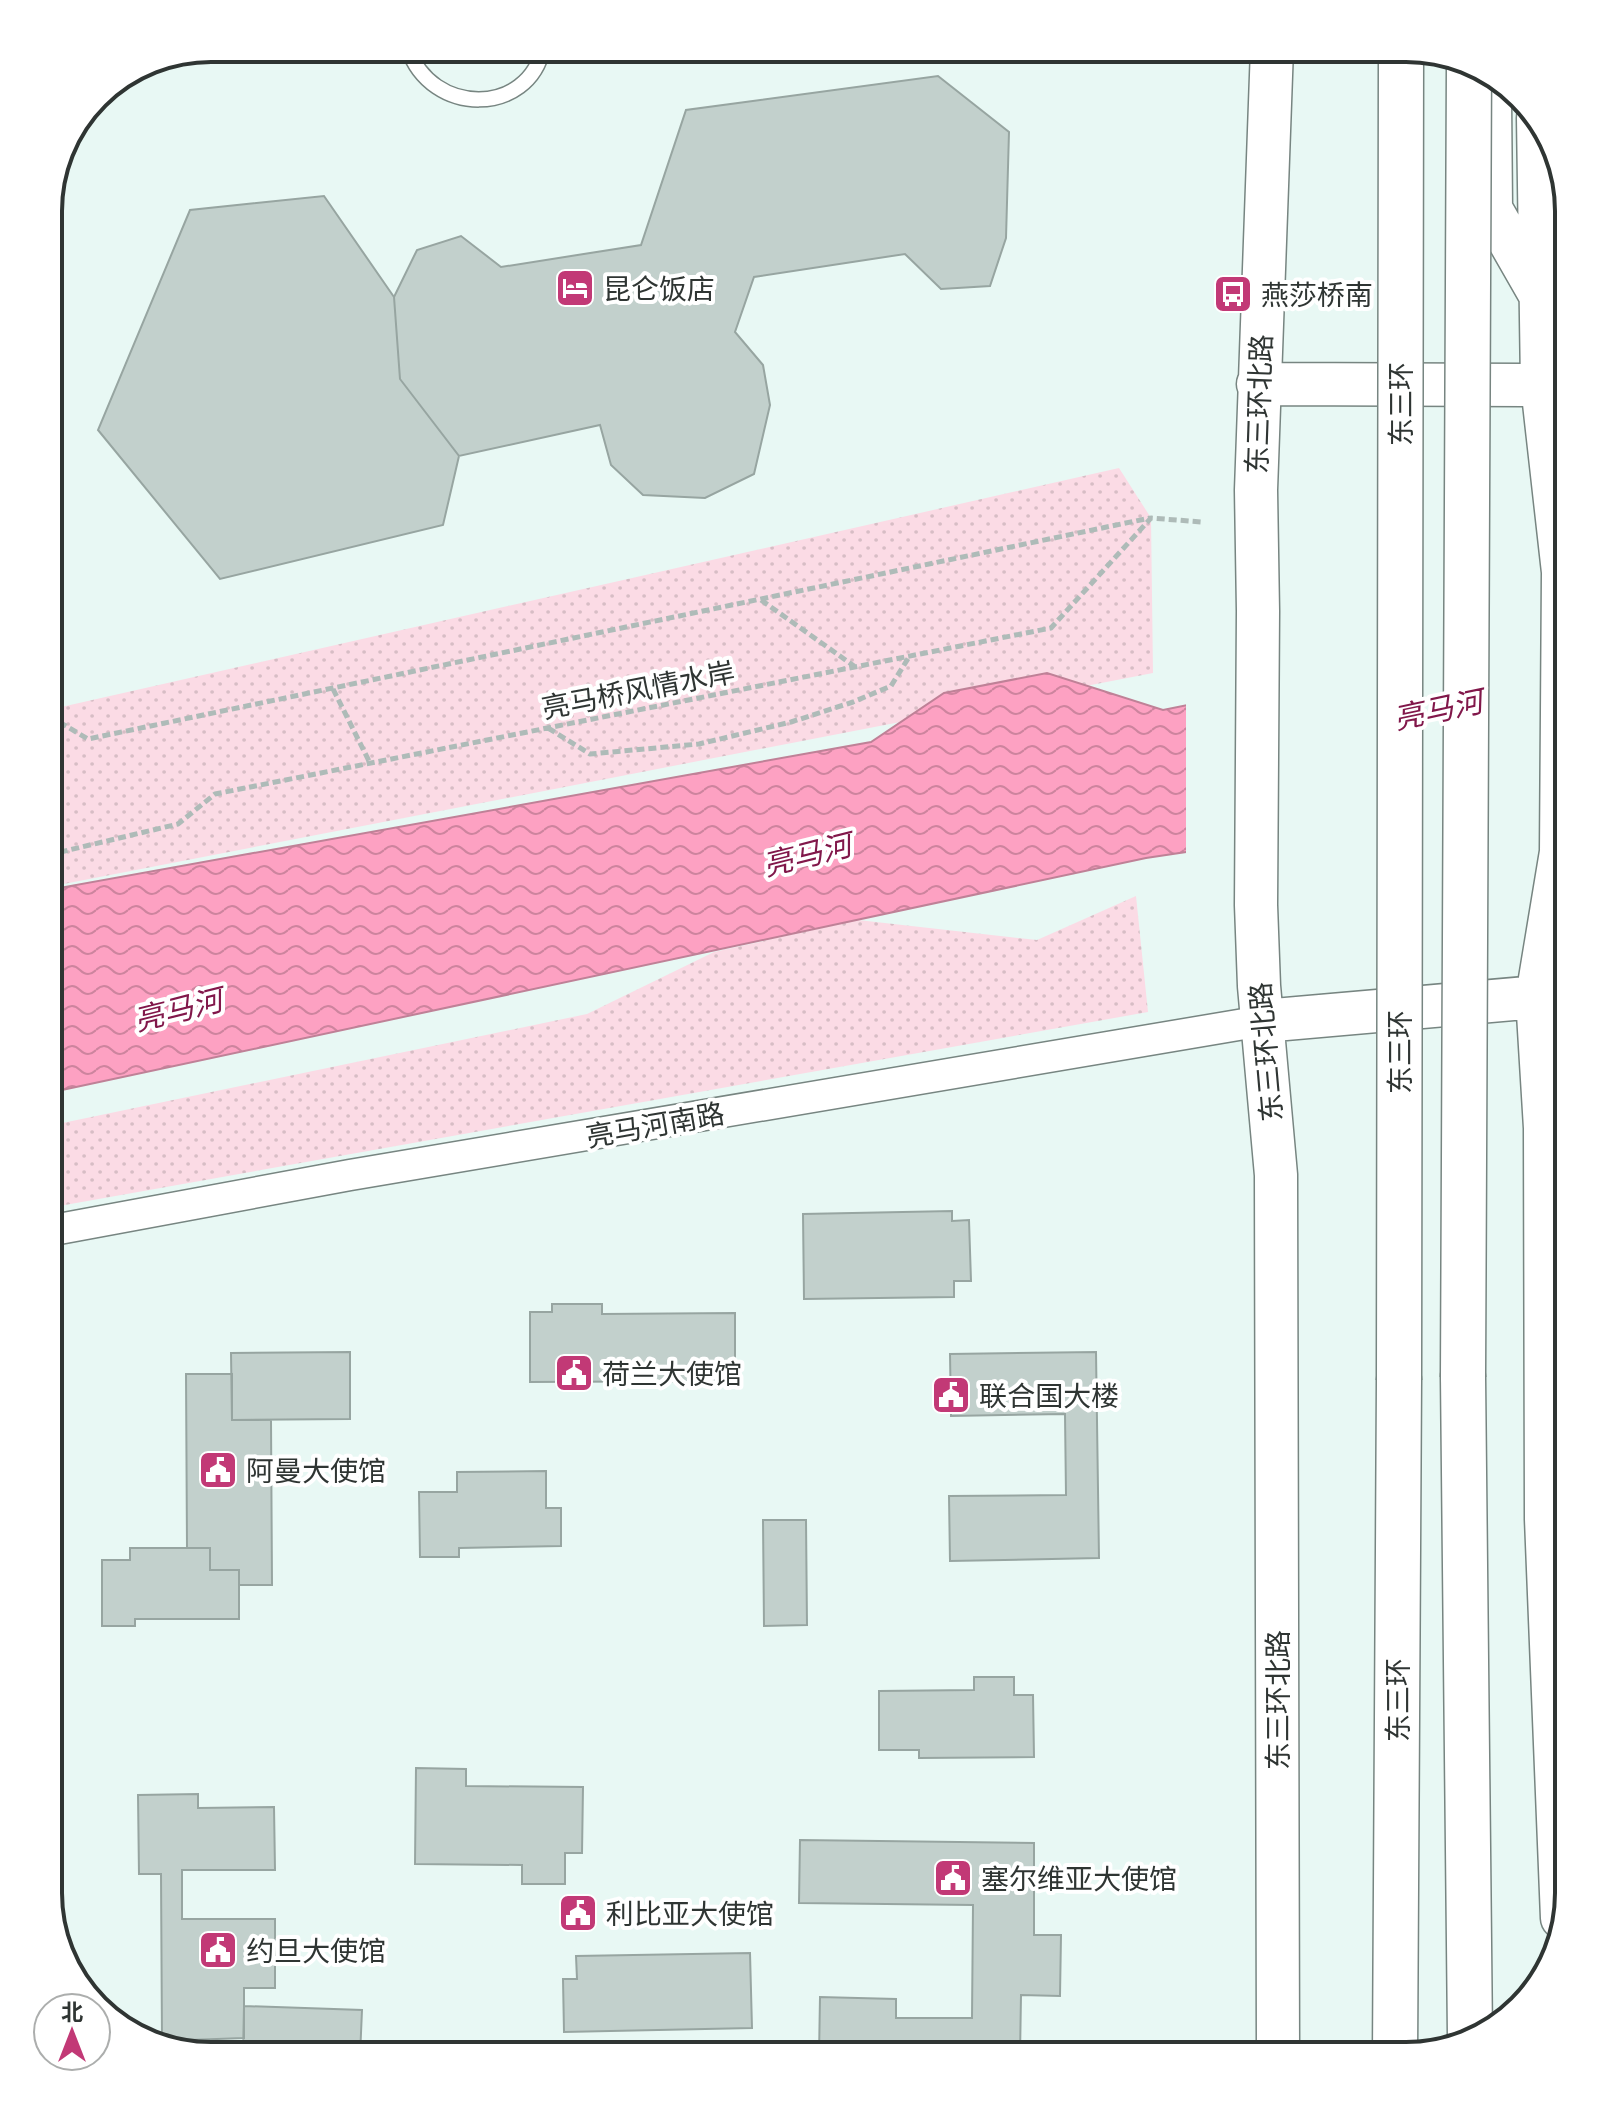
<svg xmlns="http://www.w3.org/2000/svg" width="1617" height="2104" font-family="'Noto Serif','Noto Sans SC',serif">
<defs>
<pattern id="grass-dots" width="8" height="8" patternUnits="userSpaceOnUse" patternTransform="scale(2)"><rect width="8" height="8" fill="#fbdbe5"/><path d="M2 2h.1M6 6h.1" fill="none" stroke="#d7bdc5" stroke-width="1.8" stroke-linecap="round"/></pattern>
<pattern id="water-waves" width="16" height="10" patternUnits="userSpaceOnUse" patternTransform="scale(2)"><rect width="16" height="10" fill="#fda1c2"/><path d="M0 5q4-4 8 0t8 0" fill="none" stroke="#cd849e"/></pattern>
</defs>
<rect width="100%" height="100%" fill="#e8f8f4"/>
<path fill="url(#grass-dots)" d="M1119,468L1151,518L1153,673L48,887V710Z
M1136,896L1148,1012L48,1208V1126L587,1014L714,952L858,920L1037,940Z"/>
<path fill="url(#water-waves)" stroke="#bf8197" stroke-width="2" d="M1569,628V795L1146,858L48,1093V890L871,742L944,693L1047,673L1163,710Z"/>
<path fill="#e8f8f4" d="M1569,624V799L1186,857V701Z"/>
<path fill="#c2d0cc" stroke="#97a5a1" stroke-width="2" d="M938,76L1009,132L1006,238L990,286L941,289L905,254L754,277L735,332L763,365L770,405L754,474L705,498L643,495L611,465L600,425L459,456L400,379L394,297L417,250L461,236L501,267L641,245L686,110Z
M324,196L394,297L400,379L459,456L443,525L220,579L98,430L190,210Z
M952,1211V1221L969,1220L971,1281H954V1297L804,1299L803,1214Z
M552,1304H602V1314L735,1313V1381L530,1382V1312H552Z
M350,1352V1419L232,1420L231,1353Z
M1096,1352L1099,1558L950,1561L949,1496L1066,1495L1065,1414L951,1416L950,1354Z
M186,1374H232V1420H271L272,1585H239V1570H210V1548H187Z
M546,1471V1508H561V1546L459,1548V1557H420L419,1492H457V1472Z
M763,1520H806L807,1625L764,1626Z
M130,1548H210V1570H239V1619H135V1626H102V1560H130Z
M974,1677H1014V1695H1033L1034,1757L919,1758V1750H879V1691L974,1690Z
M416,1768L466,1769V1786L583,1787L582,1853H565V1884H522V1865L415,1864Z
M198,1794V1808L274,1807L275,1870H182V1919H275V1988H244V2038L162,2041L161,1874H139L138,1795Z
M800,1840L1034,1843V1935H1061L1060,1996L1021,1995L1020,2056H819L820,1997L896,1999V2018H972L973,1905L799,1903Z
M750,1953L752,2028L564,2032L563,1979H577L576,1956Z
M244,2006L362,2010L360,2056H243Z"/>
<g fill="none" stroke-linecap="round" stroke-linejoin="round">
<defs>
<path id="lane" d="M408,48C431,117 529,116 543,48
M48,252L54,690"/>
<path id="street" d="M1537,997L1569,999
M48,1231L350,1175L1262,1021"/>
<path id="secondary" d="M1272,48L1256,490L1258,611L1256,905L1259,986L1276,1175L1278,2056
M1490,98L1491,209L1538,291
M1538,118L1542,385L1563,572L1561,852L1537,997L1545,1128L1546,1519L1562,1918
M1258,384L1542,385
M1262,1021L1537,997"/>
<path id="highway" d="M1463,1377L1470,2037
M1395,2056L1399,1380"/>
</defs>
<use href="#lane" stroke="#778581" stroke-width="17"/>
<use href="#street" stroke="#778581" stroke-width="33"/>
<use href="#secondary" stroke="#778581" stroke-width="45"/>
<use href="#highway" stroke="#778581" stroke-width="47"/>
<path stroke="#aebbb8" stroke-width="5" stroke-dasharray="8 4" stroke-linecap="butt" d="M761,600L854,666
M333,689L370,763
M49,716L88,739L1150,518
M548,728L590,754L699,744L791,722L853,702L891,686L909,657
M48,855L178,824L215,794L1051,628L1151,518L1202,522"/>
<use href="#lane" stroke="#fff" stroke-width="14"/>
<use href="#street" stroke="#fff" stroke-width="30"/>
<use href="#secondary" stroke="#fff" stroke-width="42"/>
<use href="#highway" stroke="#fff" stroke-width="44"/>
<defs>
<path id="highway-bridge" d="M1463,1377L1469,64
M1399,1380L1401,48"/>
</defs>
<use href="#highway-bridge" stroke="#778581" stroke-width="47" stroke-linecap="butt"/>
<use href="#highway-bridge" stroke="#fff" stroke-width="44"/>
</g>
<defs>
<symbol id="hotel-square" viewBox="-11 -11 22 22"><rect x="-9" y="-9" width="18" height="18" rx="4" fill="#c23976" stroke="#fff"/><path d="M-6-4.5h1.5V1H6V5H4.5V3h-9V5H-6ZM-4 0a1.8 1.8 0 1 1 3.6 0ZM.5 0V-2.5h3Q6-2.5 6 0Z" fill="#fff"/></symbol>
<symbol id="bus-square" viewBox="-11 -11 22 22"><rect x="-9" y="-9" width="18" height="18" rx="4" fill="#c23976" stroke="#fff"/><path d="M-5-6H5V4H4V6H2V4H-2V6H-4V4H-5ZM-3.5-4V0h7V-4ZM-3.5 1.2v1.5H-2V1.2ZM2 1.2v1.5H3.5V1.2Z" fill="#fff"/></symbol>
<symbol id="civic-square" viewBox="-11 -11 22 22"><rect x="-9" y="-9" width="18" height="18" rx="4" fill="#c23976" stroke="#fff"/><path d="M-.6-6.5H3V-4.5H.6V-3L4-1V1h2V6H-6V1h2V-1L-.6-3ZM-1.2 2.5V6h2.4V2.5Z" fill="#fff"/></symbol>
</defs>
<g fill-rule="evenodd">
<use href="#hotel-square" x="553" y="266" width="44" height="44"/>
<use href="#bus-square" x="1211" y="272" width="44" height="44"/>
<use href="#civic-square" x="552" y="1351" width="44" height="44"/>
<use href="#civic-square" x="929" y="1373" width="44" height="44"/>
<use href="#civic-square" x="196" y="1448" width="44" height="44"/>
<use href="#civic-square" x="931" y="1856" width="44" height="44"/>
<use href="#civic-square" x="556" y="1891" width="44" height="44"/>
<use href="#civic-square" x="196" y="1928" width="44" height="44"/>
</g>
<g text-anchor="middle" dominant-baseline="central" stroke-width="8" stroke-linejoin="round" paint-order="stroke">
<g font-size="28" fill="#2f3533" stroke="#fff" text-anchor="start">
<text x="603" y="288">昆仑饭店</text>
<text x="1261" y="294">燕莎桥南</text>
<text x="602" y="1373">荷兰大使馆</text>
<text x="979" y="1395">联合国大楼</text>
<text x="246" y="1470">阿曼大使馆</text>
<text x="981" y="1878">塞尔维亚大使馆</text>
<text x="606" y="1913">利比亚大使馆</text>
<text x="246" y="1950">约旦大使馆</text>
</g>
<g font-size="28" fill="#2f3533" stroke="#fff">
<text transform="translate(1258 404) rotate(-88)">东三环北路</text>
<text transform="translate(1400 404) rotate(-90)">东三环</text>
<text transform="translate(638 689) rotate(-11)">亮马桥风情水岸</text>
<text transform="translate(1265 1052) rotate(-95)">东三环北路</text>
<text transform="translate(1399 1052) rotate(-90)">东三环</text>
<text transform="translate(655 1124) rotate(-10)">亮马河南路</text>
<text transform="translate(1277 1700) rotate(-90)">东三环北路</text>
<text transform="translate(1397 1700) rotate(-90)">东三环</text>
</g>
<g font-size="30" font-style="italic" fill="#81174a" stroke="#fff">
<text transform="translate(1438 709) rotate(-12)">亮马河</text>
<text transform="translate(807 854) rotate(-14)">亮马河</text>
<text transform="translate(178 1009) rotate(-14)">亮马河</text>
</g>
</g>
<path d="M0 0H1617V2104H0ZM211 62H1406A149 149 0 0 1 1555 211V1893A149 149 0 0 1 1406 2042H211A149 149 0 0 1 62 1893V211A149 149 0 0 1 211 62Z" fill="#fff" fill-rule="evenodd"/>
<path fill="none" stroke="#2f3533" stroke-width="4" d="M211 62H1406A149 149 0 0 1 1555 211V1893A149 149 0 0 1 1406 2042H211A149 149 0 0 1 62 1893V211A149 149 0 0 1 211 62Z"/>
<g transform="translate(72 2032)"><circle r="38" fill="#ffffff" stroke="#acaead" stroke-width="2"/>
<path d="M0-6L14 30L0 20L-14 30Z" fill="#c23976"/>
<text y="-12" font-size="22" font-weight="bold" text-anchor="middle" fill="#2f3533">北</text>
</g>
</svg>
